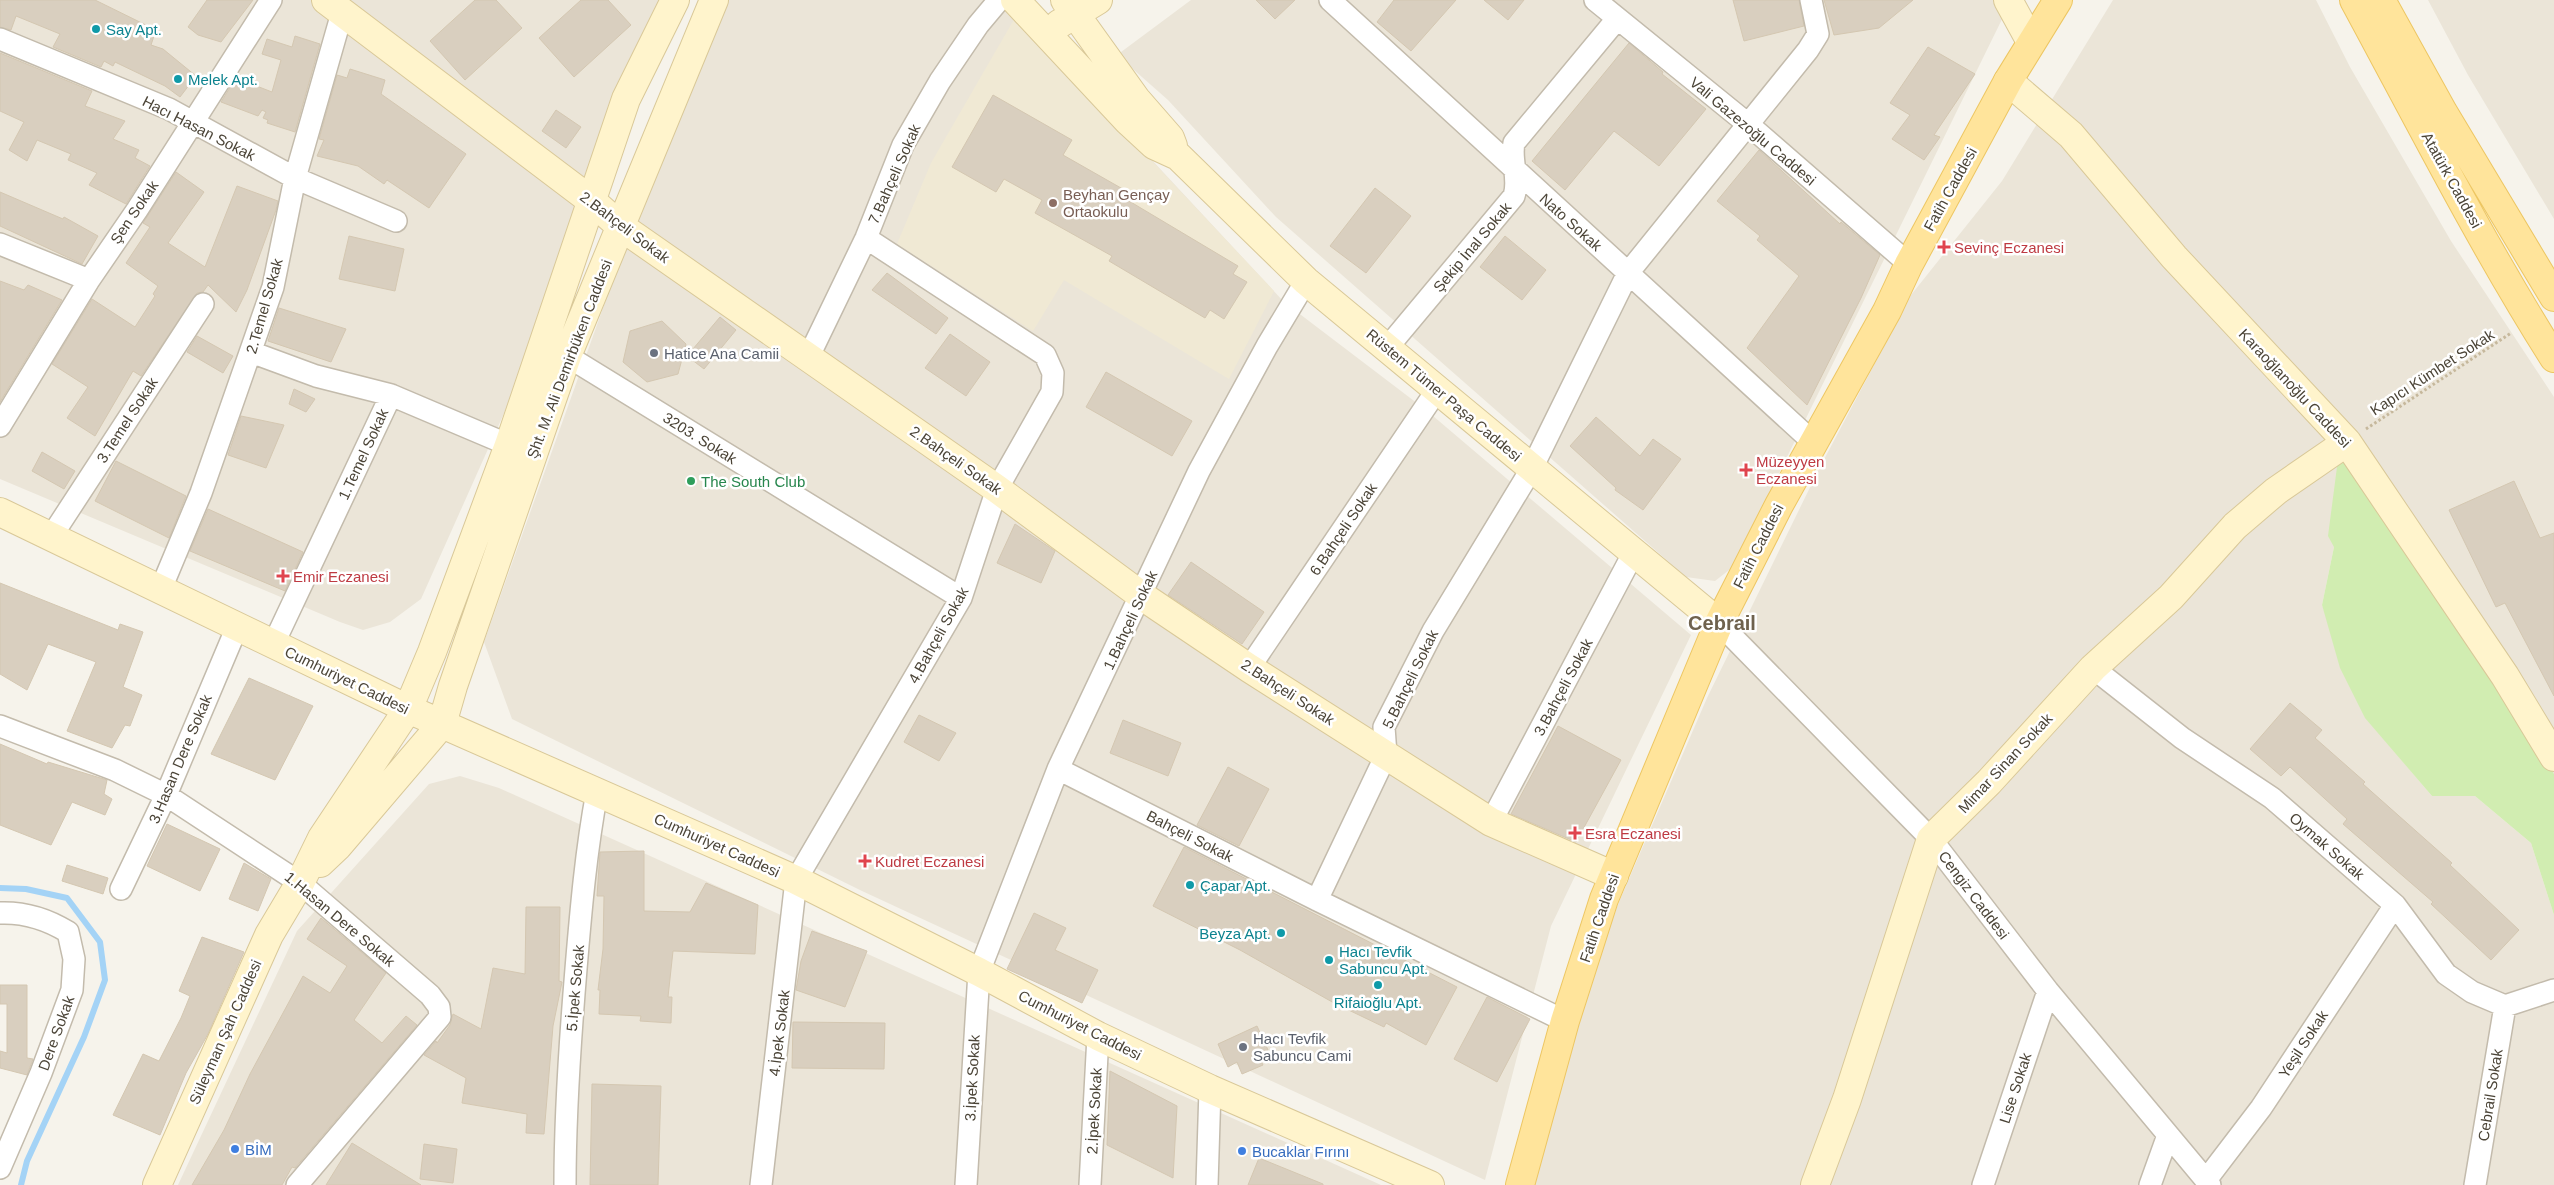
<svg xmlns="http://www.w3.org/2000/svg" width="2554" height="1185" font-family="Arial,sans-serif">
<rect width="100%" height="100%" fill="#f6f3eb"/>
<path fill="#ebe5d8" d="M0,0H664L594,175L505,411L421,599L390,622L363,630L340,622L0,479Z
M726,0H1003L1284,302L1426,410L1691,635L1551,926L1485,1180L862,891L512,719L484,642L634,221Z
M1191,0H2006L2008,7L1733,567L1715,581L1686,577L1276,217L1168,100L1117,55Z
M2113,0H2316L2350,67L2451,241L2554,397V774L2523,721L2334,547L2322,605L2365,717L2432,796H2475L2531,843L2554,915V1185H1529L1574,1023L1619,902L1707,698L1819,469L1911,295L2002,181Z
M2428,0H2554V219L2468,75Z
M460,776L499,788L1381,1185H178L297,931L429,784Z"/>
<path fill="#f0e9d4" d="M1016,16L1274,291L1229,379L1064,280L1033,331L897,244L931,163Z"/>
<path fill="#d1edb1" d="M2340,444L2523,721L2554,774V915L2531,843L2475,796H2432L2365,718L2340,668L2322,605L2334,547L2328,536Z"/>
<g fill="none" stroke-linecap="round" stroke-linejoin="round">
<path stroke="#a4d3f6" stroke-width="6" d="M0,888L26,889L67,898L100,942L105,980L84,1037L27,1161L21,1185"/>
</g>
<path fill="#d9cfbf" stroke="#d4c7b1" d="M0,0H95L156,30L151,45L163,49L196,76L180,97L165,86L115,62L113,66L104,61L101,67L53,47L60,34L16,16L11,30L0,27Z
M207,0H253L221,42L198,35L188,27Z
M475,0H496L522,28L465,80L430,41Z
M581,0H608L631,25L574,77L539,38Z
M1256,0H1295L1275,19Z
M1394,0H1456L1411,51L1377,22Z
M1484,0H1524L1508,20Z
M1733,0H1799L1804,26L1744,41Z
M1824,0H1913L1879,28L1834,35Z
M295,36L320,44L295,132L267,123L268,120L263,118L266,112L262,110L258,116L221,102L236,78L272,92L281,60L262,54L267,39L292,47Z
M1629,43L1663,72L1662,74L1706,109L1659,166L1614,131L1565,190L1532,161Z
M1928,47L1975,74L1934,135L1940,137L1924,160L1892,139L1910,115L1890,103Z
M0,53L92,91L85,106L125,121L113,139L139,150L135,158L150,166L126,204L89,185L97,173L68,160L71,154L37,140L27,161L9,150L24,122L0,111Z
M350,69L385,80L381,94L466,154L429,208L387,180L384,184L358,166L317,156L324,140L319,139L337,75L347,78Z
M993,95L1072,140L1063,155L1128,192L1124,198L1238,266L1233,274L1247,282L1224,319L1210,310L1205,318L1109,261L1112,256L1035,213L1042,200L1004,179L996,192L952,167Z
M556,110L581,127L566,148L542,131Z
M1759,150L1840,224L1841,222L1880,255L1861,298L1807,405L1747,348L1799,276L1757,240L1760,236L1717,201Z
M176,172L204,192L168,243L205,267L237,186L278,201L276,210L247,290L236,312L208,285L203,292L197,293L141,376L133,371L95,436L67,418L88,387L52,364L92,299L135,327L155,296L153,294L158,286L126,263L150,227L143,223Z
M1375,188L1411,216L1366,273L1330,246Z
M0,192L63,219L64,217L98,236L82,264L0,226Z
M349,236L404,249L395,291L339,279Z
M1505,236L1546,270L1522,300L1480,267Z
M887,273L948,318L936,334L872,290Z
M0,281L24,290L28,285L62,300L0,402Z
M279,308L346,329L331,362L268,341Z
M720,317L736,330L704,369L687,356Z
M662,321L686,344L678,374L647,382L623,362L630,331Z
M950,334L990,362L966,396L925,368Z
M197,336L233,356L223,373L187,352Z
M1106,372L1192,421L1172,456L1086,407Z
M294,389L315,399L306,412L289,404Z
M241,416L284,425L266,468L228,455Z
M1596,417L1640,456L1653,439L1681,459L1643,510L1615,490L1616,488L1570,446Z
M42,452L75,471L64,489L32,471Z
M116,461L186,496L169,538L95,501Z
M2514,481L2540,538L2554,533V696L2505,603L2496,607L2449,510Z
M208,509L303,552L285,591L190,551Z
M1015,524L1055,551L1041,583L997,563Z
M1191,562L1264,612L1242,644L1168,595Z
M0,583L118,630L120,624L143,632L123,687L142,695L130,726L125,725L112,748L67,731L96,662L48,644L27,690L0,674Z
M249,678L313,706L275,780L211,754Z
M2290,703L2322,730L2315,738L2365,782L2363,784L2452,863L2450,865L2519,930L2491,960L2431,904L2433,902L2343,824L2347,819L2290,767L2281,776L2250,749Z
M919,715L956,733L939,761L904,742Z
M1123,720L1181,743L1168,776L1110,753Z
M1558,726L1621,760L1576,842L1511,814Z
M0,744L47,764L48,762L107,780L104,794L112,799L105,815L72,802L51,845L0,825Z
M1228,767L1269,789L1239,846L1197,825Z
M167,824L220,849L200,891L147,866Z
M1184,847L1457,987L1426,1045L1386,1023L1384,1027L1334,1003L1240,950L1153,906Z
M644,851V911L690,912L706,883L758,905L755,954L673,951L668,997H672L671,1023L640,1021L641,1016L599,1014L600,990H598L603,949L604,896H597L600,852Z
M244,863L271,879L258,911L229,899Z
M67,865L108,878L103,894L62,881Z
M526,907H560L559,981L562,982L553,1026L544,1134L526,1133L527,1114L462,1103L466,1078L424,1055L436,1041L437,1043L450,1025L453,1014L481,1029L493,968L525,974Z
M1034,913L1066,928L1055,950L1098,970L1082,1003L1007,969Z
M321,918L386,973L354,1020L382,1043L406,1016L417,1025L295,1168L292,1167L282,1185H192L224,1130L250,1074L303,976L330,993L347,966L307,939Z
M812,931L867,951L845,1007L796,990L801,961Z
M202,937L244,952L208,1034L186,1073L160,1135L113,1115L143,1054L159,1061L181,1018L190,996L179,991Z
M0,985H27V1058L33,1059L27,1075L0,1068V1051L7,1053V1004H0Z
M1487,997L1530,1019L1497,1082L1454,1059Z
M793,1022L885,1023L884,1069L792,1068Z
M1257,1026L1268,1050L1258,1055L1263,1065L1242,1074L1237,1062L1228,1067L1218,1044Z
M1110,1071L1177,1106L1173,1178L1107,1145Z
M592,1084L661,1086L658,1185H590Z
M352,1143L421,1185H326Z
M424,1144L457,1149L453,1183L420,1179Z
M1259,1158L1323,1184V1185H1248Z"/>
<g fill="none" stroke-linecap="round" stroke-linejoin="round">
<defs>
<path id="street" d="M1330,0L1814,443
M1595,0L1749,125L1909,264
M0,39L169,109L295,178L396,221
M0,244L89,280
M1387,348L1514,196C1520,179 1510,160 1514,143L1617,19
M251,352L316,376L391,395L273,645
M567,356L961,598
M808,358L866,238L903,145L940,81L978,25L999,0
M391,395L509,445
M0,426L89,280L137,210L271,0
M51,537L203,304
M160,591L201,493L273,287L295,178L342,13
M1719,623L1931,839L2048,991L2210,1185
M1249,668L1437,390
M2093,668L2182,738L2272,798L2395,905L2446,974L2472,992L2505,1006L2554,990
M0,726L115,770L166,795L300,883L430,995L439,1007L440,1017L297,1185
M1058,769L1317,900L1565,1021
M1491,822L1634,552
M121,889L166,795L237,627
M1317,900L1386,755L1384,727L1433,631L1532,468L1628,273L1808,50L1818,34L1811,0
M0,913C25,912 47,919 68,932L74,959L72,990L41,1073L0,1168
M2206,1180L2261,1108L2395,905
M565,1185C565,1113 570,1041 576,969C581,909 586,851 597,792
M761,1185L796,880L961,598L997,489L1052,392L1053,373L1045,355L866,238
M966,1185L979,972L1058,769L1199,471L1267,346L1306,281
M1090,1185L1098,1036
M1207,1185L1210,1089
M1983,1185L2048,991
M2150,1185L2168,1135
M2475,1185L2505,1006"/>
<path id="secondary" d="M326,0L593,202L620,226L997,489L1142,596L1249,668L1491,822L1614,876
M1015,0L1128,121L1154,145L1178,156L1306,281L1719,623
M1065,0L1136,99L1170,138L1173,146
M2008,0L2031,42
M1059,24L1098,0
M2008,81L2071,135L2174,257L2347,442L2505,676L2554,757
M0,512L408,709L796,880L979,972L1098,1036L1210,1089L1430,1185
M320,863L338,846L442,724L453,686L567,356L714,0
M157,1185L269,935L300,883L322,838L408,709L432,652L509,445L626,99L675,0
M1815,1185L1847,1099L1931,839L1989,782L2093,668L2171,597L2235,526L2276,491L2347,442"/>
<path id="primary" d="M2354,0C2419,120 2481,243 2554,358
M2381,0L2443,112L2554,297
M1520,1185L1565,1021L1604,899L1719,623L1779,505L1887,311L1909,264L2008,81L2058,0"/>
</defs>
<use href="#street" stroke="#c3bbac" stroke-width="24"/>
<use href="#secondary" stroke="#d9c898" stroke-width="30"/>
<use href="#primary" stroke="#edc662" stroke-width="30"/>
<path stroke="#c6b89c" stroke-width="3" stroke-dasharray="2.5 2.5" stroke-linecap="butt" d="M2366,429L2511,333"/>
<use href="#street" stroke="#fff" stroke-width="21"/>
<use href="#secondary" stroke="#fff4cc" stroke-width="28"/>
<use href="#primary" stroke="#ffe49b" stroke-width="28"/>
</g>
<g fill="#0f9aa8" stroke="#fff" stroke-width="2">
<circle cx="96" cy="29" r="5"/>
<circle cx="178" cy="79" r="5"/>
<circle cx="1190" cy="885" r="5"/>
<circle cx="1281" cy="933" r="5"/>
<circle cx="1329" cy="960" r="5"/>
<circle cx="1378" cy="985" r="5"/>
</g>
<circle fill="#8d6e63" stroke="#fff" stroke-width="2" cx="1053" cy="203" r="5"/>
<g fill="#e0444e" stroke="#fff" stroke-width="2">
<path d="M1941.5 239.5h5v5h5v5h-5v5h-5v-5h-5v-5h5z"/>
<path d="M1743.5 462.5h5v5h5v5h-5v5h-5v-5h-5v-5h5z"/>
<path d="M280.5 568.5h5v5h5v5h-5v5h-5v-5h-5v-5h5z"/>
<path d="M1572.5 825.5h5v5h5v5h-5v5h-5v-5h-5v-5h5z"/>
<path d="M862.5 853.5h5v5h5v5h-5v5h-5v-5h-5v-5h5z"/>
</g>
<g fill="#6b7280" stroke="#fff" stroke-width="2">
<circle cx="654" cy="353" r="5"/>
<circle cx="1243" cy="1047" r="5"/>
</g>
<circle fill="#2e9e5b" stroke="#fff" stroke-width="2" cx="691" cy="481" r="5"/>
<g fill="#3f7fe0" stroke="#fff" stroke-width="2">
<circle cx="235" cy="1149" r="5"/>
<circle cx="1242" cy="1151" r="5"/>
</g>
<g text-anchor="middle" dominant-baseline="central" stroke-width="5" stroke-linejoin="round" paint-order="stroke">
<g font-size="15" fill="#0d838f" stroke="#fff" text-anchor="start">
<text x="106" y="29">Say Apt.</text>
<text x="188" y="79">Melek Apt.</text>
<text x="1200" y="885">Çapar Apt.</text>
<text x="1271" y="933" text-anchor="end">Beyza Apt.</text>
<text x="1339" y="951">Hacı Tevfik<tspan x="1339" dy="17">Sabuncu Apt.</tspan></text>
<text x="1378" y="1002" text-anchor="middle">Rifaioğlu Apt.</text>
</g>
<g font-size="15" fill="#4b4437" stroke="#fff">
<text transform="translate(199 128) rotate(27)">Hacı Hasan Sokak</text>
<text transform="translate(1753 131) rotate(40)">Vali Gazezoğlu Caddesi</text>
<text transform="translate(894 174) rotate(-66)">7.Bahçeli Sokak</text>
<text transform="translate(2452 180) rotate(61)">Atatürk Caddesi</text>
<text transform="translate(1950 189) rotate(-61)">Fatih Caddesi</text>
<text transform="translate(134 212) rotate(-56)">Şen Sokak</text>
<text transform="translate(1571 222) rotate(42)">Nato Sokak</text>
<text transform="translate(625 227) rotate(37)">2.Bahçeli Sokak</text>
<text transform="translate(1472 247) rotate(-50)">Şekip İnal Sokak</text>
<text transform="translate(264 306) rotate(-74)">2.Temel Sokak</text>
<text transform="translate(569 359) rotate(-69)">Şht. M. Ali Demirbüken Caddesi</text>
<text transform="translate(2432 372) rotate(-33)">Kapıcı Kümbet Sokak</text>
<text transform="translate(2295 388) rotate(47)">Karaoğlanoğlu Caddesi</text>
<text transform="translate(1444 395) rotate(40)">Rüstem Tümer Paşa Caddesi</text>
<text transform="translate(127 420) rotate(-57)">3.Temel Sokak</text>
<text transform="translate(700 438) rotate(32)">3203. Sokak</text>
<text transform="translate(363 454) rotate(-65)">1.Temel Sokak</text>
<text transform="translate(956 460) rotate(35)">2.Bahçeli Sokak</text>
<text transform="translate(1343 529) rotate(-56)">6.Bahçeli Sokak</text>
<text transform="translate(1758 546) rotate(-63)">Fatih Caddesi</text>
<text transform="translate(1130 620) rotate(-65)">1.Bahçeli Sokak</text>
<text transform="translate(938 635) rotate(-61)">4.Bahçeli Sokak</text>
<text transform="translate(1410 679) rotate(-64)">5.Bahçeli Sokak</text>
<text transform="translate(347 680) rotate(26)">Cumhuriyet Caddesi</text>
<text transform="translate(1563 687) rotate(-62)">3.Bahçeli Sokak</text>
<text transform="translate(1288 692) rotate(33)">2.Bahçeli Sokak</text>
<text transform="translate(180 759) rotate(-67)">3.Hasan Dere Sokak</text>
<text transform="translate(2005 763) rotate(-47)">Mimar Sinan Sokak</text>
<text transform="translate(1190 836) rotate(27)">Bahçeli Sokak</text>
<text transform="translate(717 845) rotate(24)">Cumhuriyet Caddesi</text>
<text transform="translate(2327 846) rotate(41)">Oymak Sokak</text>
<text transform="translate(1974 895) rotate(53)">Cengiz Caddesi</text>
<text transform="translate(1599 918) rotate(-71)">Fatih Caddesi</text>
<text transform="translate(340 919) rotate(40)">1.Hasan Dere Sokak</text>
<text transform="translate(575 988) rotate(-85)">5.İpek Sokak</text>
<text transform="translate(1080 1025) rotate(27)">Cumhuriyet Caddesi</text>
<text transform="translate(225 1032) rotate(-66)">Süleyman Şah Caddesi</text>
<text transform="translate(56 1033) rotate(-70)">Dere Sokak</text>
<text transform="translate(779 1033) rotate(-83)">4.İpek Sokak</text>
<text transform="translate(2303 1044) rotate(-57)">Yeşil Sokak</text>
<text transform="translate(972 1078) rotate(-87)">3.İpek Sokak</text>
<text transform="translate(2015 1088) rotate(-72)">Lise Sokak</text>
<text transform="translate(2490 1095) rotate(-81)">Cebrail Sokak</text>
<text transform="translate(1094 1111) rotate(-87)">2.İpek Sokak</text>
</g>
<g font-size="15" fill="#785e54" stroke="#fff" text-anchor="start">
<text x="1063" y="194">Beyhan Gençay<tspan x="1063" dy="17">Ortaokulu</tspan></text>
</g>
<g font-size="15" fill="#be3a42" stroke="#fff" text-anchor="start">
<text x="1954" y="247">Sevinç Eczanesi</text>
<text x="1756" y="461">Müzeyyen<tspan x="1756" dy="17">Eczanesi</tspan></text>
<text x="293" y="576">Emir Eczanesi</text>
<text x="1585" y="833">Esra Eczanesi</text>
<text x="875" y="861">Kudret Eczanesi</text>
</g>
<g font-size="15" fill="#5b616d" stroke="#fff" text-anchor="start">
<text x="664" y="353">Hatice Ana Camii</text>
<text x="1253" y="1038">Hacı Tevfik<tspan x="1253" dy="17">Sabuncu Cami</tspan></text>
</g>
<g font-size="15" fill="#27864d" stroke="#fff" text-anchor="start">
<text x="701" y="481">The South Club</text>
</g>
<g font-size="15" fill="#366cbe" stroke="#fff" text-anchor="start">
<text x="245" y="1149">BİM</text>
<text x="1252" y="1151">Bucaklar Fırını</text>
</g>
<g font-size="20" font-weight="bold" fill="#6f624e" stroke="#fff">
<text x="1722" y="623">Cebrail</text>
</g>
</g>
</svg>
